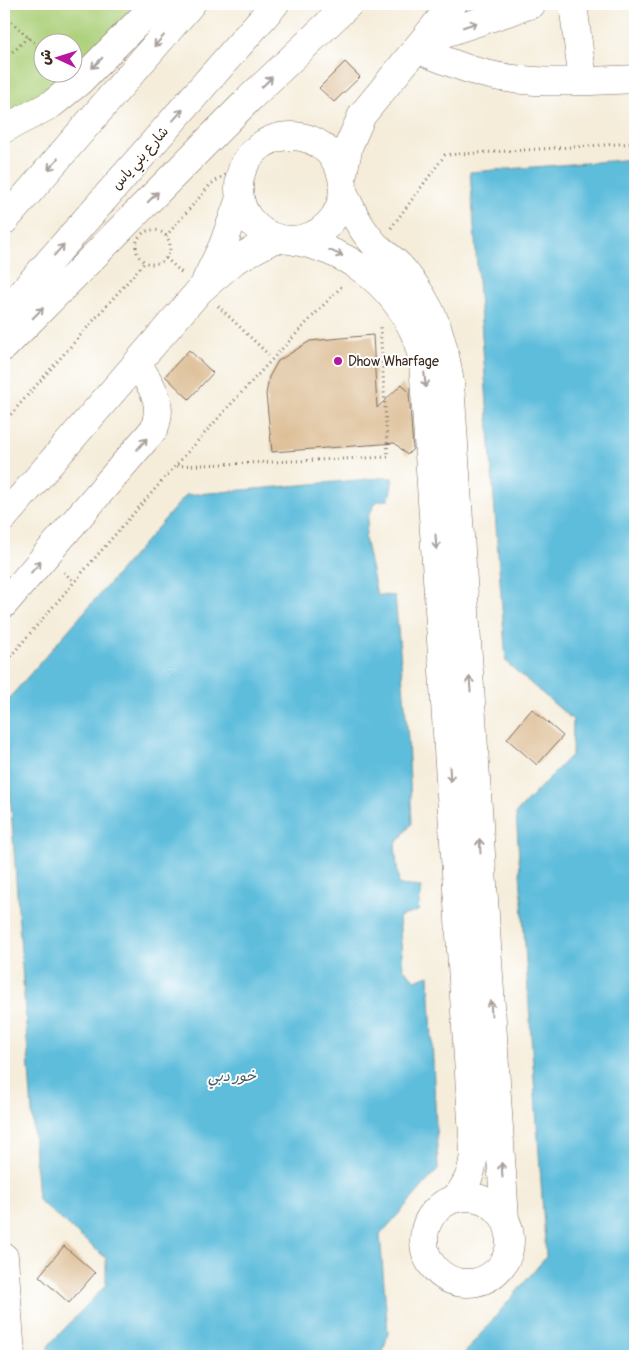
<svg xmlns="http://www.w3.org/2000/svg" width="639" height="1360" font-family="Pangolin,'Playpen Sans Arabic',sans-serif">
<rect width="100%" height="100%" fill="#fff"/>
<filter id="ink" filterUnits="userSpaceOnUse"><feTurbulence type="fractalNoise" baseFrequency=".02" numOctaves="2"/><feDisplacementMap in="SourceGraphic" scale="10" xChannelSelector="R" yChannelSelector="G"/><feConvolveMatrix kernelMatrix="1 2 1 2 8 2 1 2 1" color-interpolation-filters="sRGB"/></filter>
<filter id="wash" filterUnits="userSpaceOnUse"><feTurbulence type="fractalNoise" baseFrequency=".0096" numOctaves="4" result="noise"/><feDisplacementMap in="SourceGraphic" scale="20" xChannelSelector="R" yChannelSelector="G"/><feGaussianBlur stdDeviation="1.12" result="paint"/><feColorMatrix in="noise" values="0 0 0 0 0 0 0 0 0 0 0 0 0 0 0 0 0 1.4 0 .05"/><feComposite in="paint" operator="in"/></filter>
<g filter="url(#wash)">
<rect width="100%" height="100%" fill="#f5edda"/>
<path fill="#acd079" stroke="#747d4c" d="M4,4H135L73,71L72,42H42V72L71,73L38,108L4,122Z"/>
<path fill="#5ebddc" stroke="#4c747d" d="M635,159V1356H462L546,1257L516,813L572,754L573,720L506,662L470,172Z
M381,478H393L389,500L377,501L369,515L365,538L377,595L395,596L408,739L412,823L395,845L399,885L421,887L418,911L399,917L403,968L415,980L429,975L438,1169L380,1235L388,1333L382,1356H49L48,1346L106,1285V1258L38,1200L4,704L186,495Z"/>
<g id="blocks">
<path fill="#ddbe95" d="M345,62L360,77L334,102L319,88Z
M373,335L377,408L402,384L409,392L413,449L407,455L395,443L272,452L266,394L269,377L278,361L310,341Z
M189,350L213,373L189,399L165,376Z
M532,709L563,736L537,765L507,739Z
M64,1246L95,1273L69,1303L39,1276Z"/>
</g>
</g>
<g filter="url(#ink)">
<use href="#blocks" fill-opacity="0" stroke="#7c6e60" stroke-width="1"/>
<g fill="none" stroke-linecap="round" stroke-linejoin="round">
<defs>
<path id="minor" d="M573,4L583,81
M424,40L532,4
M417,49C438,58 459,67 482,73C532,86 584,81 635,79
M239 188a52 52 0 1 1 104 0a52 52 0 1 1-104 0Z
M342,178L349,145L362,115L453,4
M343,191C352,212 361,230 377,247C386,255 396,261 403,270C434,307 443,337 450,383L505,1219
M289,240C345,249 389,280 414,332C418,341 420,351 423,361L474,1151C473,1170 468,1183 456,1198
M206,280L223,245L240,198
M4,517L200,290L235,260L276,238
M4,604L154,429C165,401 151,386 137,363
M424 1240a43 43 0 1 1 86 0a43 43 0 1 1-86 0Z
M4,1257L11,1356"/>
<path id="major" d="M4,129L52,104L79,82L156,4
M4,221L191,4
M4,313L275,4
M4,347L250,98L349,4"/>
</defs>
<use href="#minor" stroke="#7c6e60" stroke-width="29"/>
<use href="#major" stroke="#7c6e60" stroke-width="29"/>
<path stroke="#7c6e60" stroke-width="3" stroke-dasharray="1 4" stroke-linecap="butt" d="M4,15L42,50
M4,57L16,49L28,37
M391,228L445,155L635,143
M136 247a17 17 0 1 1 34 0a17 17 0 1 1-34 0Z
M166,236L211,184L246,161
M166,258L182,273
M218,306L272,358
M4,422L145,262
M177,466L388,457L380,325
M64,572L74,582
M4,664C114,535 225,406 343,285"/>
<use href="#minor" stroke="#fff" stroke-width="28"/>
<use href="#major" stroke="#fff" stroke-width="28"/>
</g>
<defs><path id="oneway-shaft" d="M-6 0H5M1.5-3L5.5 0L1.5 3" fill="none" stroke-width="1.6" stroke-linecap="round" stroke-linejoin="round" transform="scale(1.25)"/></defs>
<g stroke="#a79f9a">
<use href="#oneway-shaft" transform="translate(470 25) rotate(-18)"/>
<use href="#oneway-shaft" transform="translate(159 41) rotate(131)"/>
<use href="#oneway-shaft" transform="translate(97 63) rotate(135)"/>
<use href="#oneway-shaft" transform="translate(267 82) rotate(-44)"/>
<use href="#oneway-shaft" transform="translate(178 115) rotate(-49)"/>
<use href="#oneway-shaft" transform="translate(53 164) rotate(131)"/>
<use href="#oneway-shaft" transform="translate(153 197) rotate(-45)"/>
<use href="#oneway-shaft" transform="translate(59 250) rotate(-49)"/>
<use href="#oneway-shaft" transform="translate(336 253) rotate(24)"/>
<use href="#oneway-shaft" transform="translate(38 313) rotate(-45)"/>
<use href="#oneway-shaft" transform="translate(425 380) rotate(84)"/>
<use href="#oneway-shaft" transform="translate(142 444) rotate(-49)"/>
<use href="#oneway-shaft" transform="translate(436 542) rotate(86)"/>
<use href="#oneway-shaft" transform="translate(36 567) rotate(-49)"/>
<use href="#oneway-shaft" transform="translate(470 684) rotate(-94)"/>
<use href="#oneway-shaft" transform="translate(450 774) rotate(86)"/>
<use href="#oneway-shaft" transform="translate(480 846) rotate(-94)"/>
<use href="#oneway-shaft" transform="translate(491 1008) rotate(-94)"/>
<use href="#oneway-shaft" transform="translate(502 1170) rotate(-94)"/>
</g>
</g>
<circle fill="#b5179e" stroke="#fff" stroke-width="2" cx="338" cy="361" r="5"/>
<g text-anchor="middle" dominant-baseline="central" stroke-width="4" stroke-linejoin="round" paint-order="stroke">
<g font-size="14" fill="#3b2a1e" stroke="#fff">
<text transform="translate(140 158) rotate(-49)">شارع بني ياس</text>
</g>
<g font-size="14" fill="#3b2a1e" stroke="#fff" text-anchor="start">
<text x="348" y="361">Dhow Wharfage</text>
</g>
<g font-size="15" font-style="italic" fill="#475d60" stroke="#fff">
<text x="232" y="1076">خور دبي</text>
</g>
</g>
<rect width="639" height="1360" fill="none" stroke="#fff" stroke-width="20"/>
<g transform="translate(58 58) rotate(274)"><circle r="24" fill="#ffffff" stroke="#b1aaa5"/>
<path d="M0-4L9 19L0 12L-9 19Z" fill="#b5179e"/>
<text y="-8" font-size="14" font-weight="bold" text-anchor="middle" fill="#3b2a1e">ش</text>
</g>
</svg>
